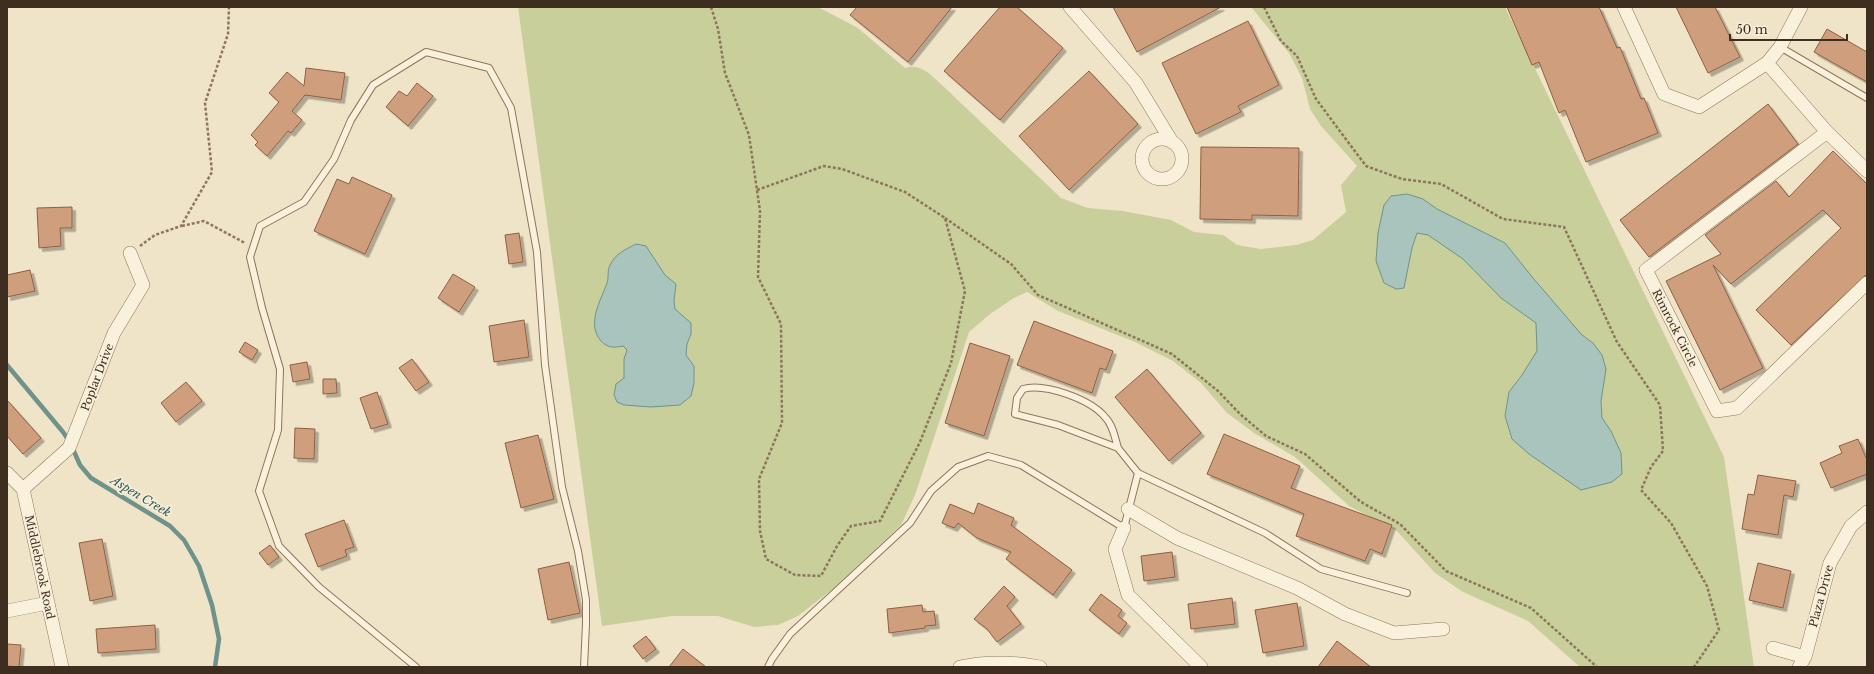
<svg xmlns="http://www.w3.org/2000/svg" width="1874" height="674" font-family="'Libre Baskerville',serif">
<defs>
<filter id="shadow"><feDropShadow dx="3.5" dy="3.5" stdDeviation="0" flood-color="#0004"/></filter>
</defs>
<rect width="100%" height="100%" fill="#f0e4c8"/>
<path fill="#c9cf9b" d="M518,7H818L858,28L905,68C922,63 930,75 943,86L1061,198L1088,208L1123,211L1171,220L1194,232L1223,235L1237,245L1261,249L1296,245L1313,240L1346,212L1341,185L1357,166L1321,126L1310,109L1302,78L1289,53L1251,7H1505L1724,457L1754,667H1580L1528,621L1463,592L1435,573L1397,531L1349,506L1295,457L1254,433L1227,413L1201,383L1173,361L1135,342L1058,311L1027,292L1014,298L990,314L969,332L915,495L901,525L835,587L798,616L778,625L754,627L718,616H672L602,626Z"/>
<path fill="#a9c4bc" stroke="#6f938a" d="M1407,194L1423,199L1437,209L1505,243L1533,278L1582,335L1593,343L1602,355L1606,369L1601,401L1602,418L1611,431L1621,453L1622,474L1612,482L1581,490L1529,454L1512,439L1505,416L1509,392L1522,375L1537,351L1536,323L1501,298L1463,259L1428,235L1417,233L1412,248L1404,288L1396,289L1384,283L1376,261L1378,233L1384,205L1391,196Z
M636,244L646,246L665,275L676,284L674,301L675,309L691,323V334L687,344L686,355L694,366V383L691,396L680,405L651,407L624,405L617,402L614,395L616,384L624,378V359L627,350L623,346C613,348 608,348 601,341C586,324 601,300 607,283C609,277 607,271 610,265C615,254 626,249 636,244Z"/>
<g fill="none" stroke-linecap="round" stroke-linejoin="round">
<path stroke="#6f938a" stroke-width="4.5" d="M7,365L63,432L69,441
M72,447L80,465L91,478L170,526L184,540L199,566L212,605L219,639L215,667"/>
</g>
<path fill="#cf9f7d" stroke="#8d5f41" filter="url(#shadow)" d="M857,7H952L908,62L850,15Z
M1000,7H1017L1063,48L1000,120L944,71Z
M1113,7H1221L1137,52Z
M1507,7H1599L1617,48L1620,47L1641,99L1644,98L1658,133L1586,162L1565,110L1559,113L1539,62L1532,65Z
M1676,7H1715L1740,57L1708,73Z
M1248,21L1279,85L1238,106L1241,112L1196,134L1162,63Z
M1827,29L1867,52V82L1814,52Z
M306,68L345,73L341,100L305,95L292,111L302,120L291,133L288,131L267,156L255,145L258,142L251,135L279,102L269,93L287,72L304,86Z
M1089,71L1138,124L1069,190L1019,136Z
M417,83L433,96L408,126L386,107L399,91L407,96Z
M1768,104L1798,144L1649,257L1620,220Z
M1201,147L1299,148L1298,216L1252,215V220L1200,219Z
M1833,151L1867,184V274L1791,345L1756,310L1841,228L1823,210L1731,284L1713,265L1763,368L1720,390L1666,281L1721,254L1705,235L1776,181L1789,197Z
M352,177L392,195L365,254L314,231L337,179L349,184Z
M72,207V228H60L61,246L39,248L37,208Z
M519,233L523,262L509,264L505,235Z
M30,270L35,291L7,297V275Z
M453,274L475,287L459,312L438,298Z
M524,320L529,357L494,362L489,326Z
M1034,321L1113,351L1106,370L1100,368L1092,393L1017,365Z
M245,342L258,350L252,360L239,352Z
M970,343L1010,356L984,436L945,423Z
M412,359L429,382L416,391L399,368Z
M307,362L310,379L293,382L290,365Z
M1147,369L1201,433L1169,461L1115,397Z
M323,379H336L337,393L323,394Z
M186,382L202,401L176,422L161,403Z
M377,392L388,424L371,429L360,398Z
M7,400L41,438L23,454L7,436Z
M295,428L315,429L314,459L294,458Z
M1224,434L1300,466L1291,488L1392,525L1382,554L1370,549L1365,561L1296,536L1304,514L1207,474Z
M538,435L554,499L521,508L505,443Z
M1858,439L1867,460V474L1831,488L1820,463L1842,453L1839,446Z
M1758,475L1796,481L1793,497L1784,495L1778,535L1742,529L1748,494L1754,495Z
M978,503L1014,518L1011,525L1072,570L1053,595L1006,559L1011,552L977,538L958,523L954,528L942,523L950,504L974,514Z
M344,520L354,547L345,550L347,556L318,567L305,534Z
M102,539L113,596L90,601L79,543Z
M270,545L279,557L268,565L259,553Z
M1172,552L1175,577L1144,581L1141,556Z
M569,562L580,613L548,620L538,569Z
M1758,563L1791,571L1783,608L1749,600Z
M1004,586L1015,597L1007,606L1021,624L997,642L987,629L974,619Z
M1101,594L1122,610L1118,616L1127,623L1119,634L1089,610Z
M1232,598L1235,624L1191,629L1188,604Z
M1297,603L1304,646L1263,653L1255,610Z
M922,605L923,612L934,611L936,625L925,626V628L889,633L887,609Z
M155,625L156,649L98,653L96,629Z
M646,636L656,649L643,659L633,646Z
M1337,641L1371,667H1318Z
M7,644L21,645L19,667L7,666Z
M683,649L706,667H669Z"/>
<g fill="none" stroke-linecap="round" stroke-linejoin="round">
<defs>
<path id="service" d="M1780,47L1867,98
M1118,448C1115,438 1113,425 1105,417C1090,399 1045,383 1023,389L1017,398L1015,414L1058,425L1118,448L1138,473L1265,533L1321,569L1407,593
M416,667L319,587L279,546L259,491L278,430L280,369L262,308L250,257L260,226L304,202L334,159L351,120L373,85L426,52L489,68L511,108L537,252L545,365L562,487L578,551L586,600V624L584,667
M768,667L772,659L790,634L910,523L931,491L958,467L988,456L1021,465L1124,528L1138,473"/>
<path id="minor" d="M1070,7L1136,83L1172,142
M1624,7L1664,94L1699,107L1767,63L1780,47L1801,7
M1767,63L1827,132L1867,171
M1827,132L1646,270L1717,411L1737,408L1867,283
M1142 159a20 20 0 1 1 40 0a20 20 0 1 1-40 0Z
M7,473L23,489L62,667
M23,489L69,448L114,333L143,285L130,253
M1128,509L1177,538L1297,588L1345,614L1394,633L1443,629
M1124,528L1115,549L1128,595L1201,667
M7,611L48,603
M1773,648L1805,657
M960,667C987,661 1014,662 1040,667
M1799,667L1805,657L1830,563L1851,526L1867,512"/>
</defs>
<use href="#service" stroke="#8d765c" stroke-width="8"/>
<use href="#minor" stroke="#8d765c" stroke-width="14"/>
<path stroke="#8d765c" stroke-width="2.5" stroke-dasharray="3 2" stroke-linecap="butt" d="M711,7L718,29L725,73L749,135L760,211L758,277L781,324L782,423L759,479L760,531L766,559L795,575L821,576L837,546L851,526L880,521L920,442L951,363L965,291L945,218L905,192L842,169L824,166L757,190
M1264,7L1281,41L1297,56L1316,99L1366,166L1402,179L1441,184L1503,219L1564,227L1617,342L1660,405L1663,451L1651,467L1641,490L1671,523L1707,586L1719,630L1694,667
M945,218L1011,264L1038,295L1172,354L1218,391L1240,414L1266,436L1305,454L1361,502L1400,524L1446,571L1531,608L1597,667
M182,226L204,221L245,243
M140,246L155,235L181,226L212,172L205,103L228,34L229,7"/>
<use href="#service" stroke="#faf1dc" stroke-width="6"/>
<use href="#minor" stroke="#faf1dc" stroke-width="13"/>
</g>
<g text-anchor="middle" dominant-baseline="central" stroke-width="3.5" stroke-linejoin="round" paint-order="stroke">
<g font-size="11" fill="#3d2e20" stroke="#f7eed8">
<text transform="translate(1675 328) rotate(63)">Rimrock Circle</text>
<text transform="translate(97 377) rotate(-69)">Poplar Drive</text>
<text transform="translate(40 567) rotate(78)">Middlebrook Road</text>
<text transform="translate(1821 596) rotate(-75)">Plaza Drive</text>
</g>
<g font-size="12" font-style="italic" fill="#2f5d5a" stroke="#f7eed8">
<text transform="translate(141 496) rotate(31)">Aspen Creek</text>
</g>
</g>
<rect width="1874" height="674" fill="none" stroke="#3d2e20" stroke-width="16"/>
<path d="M1730 34v6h117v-6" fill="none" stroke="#3d2e20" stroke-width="2"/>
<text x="1736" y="34" font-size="12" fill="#3d2e20" stroke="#f7eed8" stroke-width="3" paint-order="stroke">50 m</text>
</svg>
